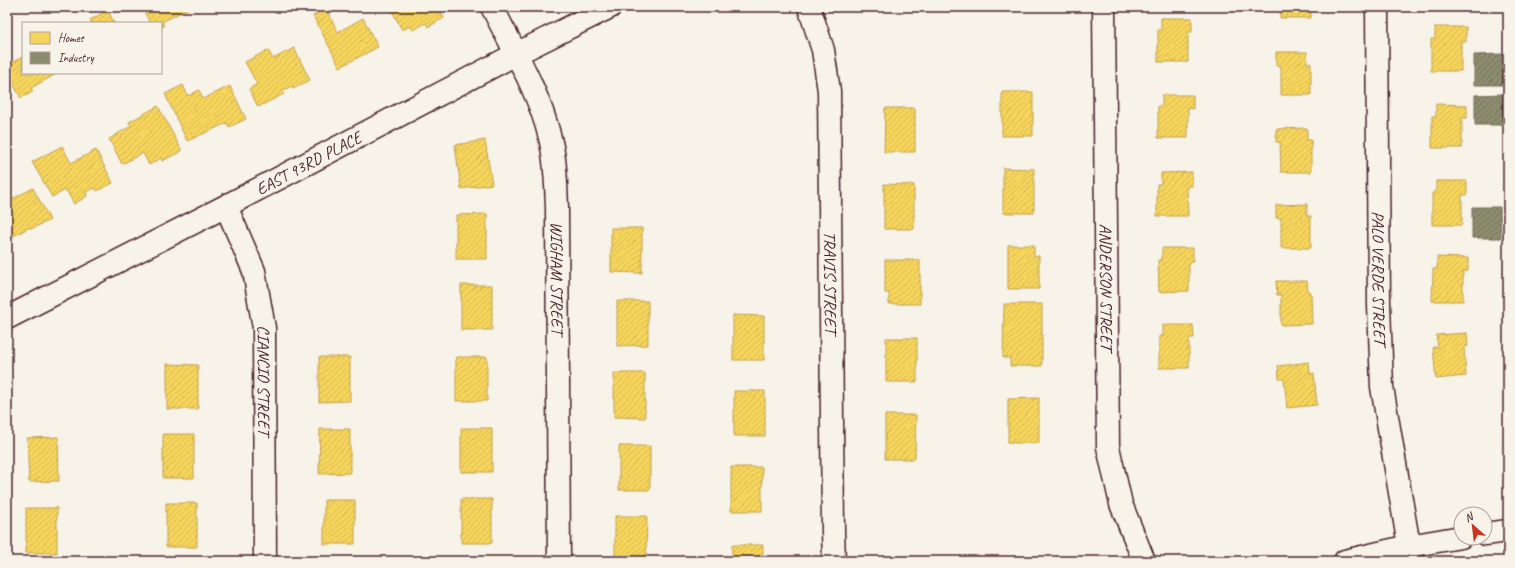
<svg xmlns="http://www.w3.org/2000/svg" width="1515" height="568" font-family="Caveat,sans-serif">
<defs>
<pattern id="homes-hatch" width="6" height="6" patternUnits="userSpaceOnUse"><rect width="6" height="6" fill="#f6d55c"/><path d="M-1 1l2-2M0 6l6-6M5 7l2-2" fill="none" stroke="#d4b650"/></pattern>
<pattern id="industry-hatch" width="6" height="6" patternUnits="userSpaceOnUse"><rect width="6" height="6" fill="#8c8c6e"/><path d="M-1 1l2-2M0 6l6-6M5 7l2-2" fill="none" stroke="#74725b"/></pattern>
</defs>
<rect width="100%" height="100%" fill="#f7f3e8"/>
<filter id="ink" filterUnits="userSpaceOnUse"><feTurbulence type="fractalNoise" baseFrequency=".025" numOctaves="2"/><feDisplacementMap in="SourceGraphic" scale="8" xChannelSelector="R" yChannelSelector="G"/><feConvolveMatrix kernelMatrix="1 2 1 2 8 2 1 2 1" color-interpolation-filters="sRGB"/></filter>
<g filter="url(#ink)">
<path fill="url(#homes-hatch)" stroke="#c29e4d" d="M142,7H191L162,22L164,26L161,28V23H150Z
M390,7H438L444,18L428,27L426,23L413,30L411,26L402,30Z
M1280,7H1311V18H1280Z
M326,9L338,32L363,18L378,47L340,67L313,16Z
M108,10L114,23H90L92,22L90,20Z
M1161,18H1192V32H1188V62H1158V30H1161Z
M1435,27H1466V42L1461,41V71H1431V39H1435Z
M294,48L310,80L293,89L292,86L282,91L284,94L258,107L249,89L257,84L245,62L268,50L273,59Z
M1276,52H1307V63H1311V95H1281V66H1276Z
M23,57V73H58L31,88L33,92L21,98L7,73V65Z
M183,85L188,96L199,90L203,99L230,86L246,119L229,127L227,123L187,141L165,94Z
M1002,92H1033V136H1002Z
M1162,95H1193V109L1188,108V138H1158V106H1162Z
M1436,104L1467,105V118H1462V148H1432V116H1436Z
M158,106L182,151L162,161L161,158L149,165L143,153L122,164L109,139L131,126L129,122Z
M885,108H915V152H884Z
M1307,128V140H1311V172H1281L1280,142H1276V129Z
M485,140L492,184L461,189L455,145Z
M62,146L71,163L96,150L113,183L97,191L95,188L86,192L87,196L74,204L66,190L52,197L32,162Z
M1003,168L1034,169V213H1003Z
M1192,172V186H1187L1188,216H1157V184H1161V173Z
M1436,181H1467V195H1462V225H1432V193H1436Z
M884,184L914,185V229H884Z
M33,188L50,220L31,229L30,227L8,239L7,202Z
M1307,204V216H1311V248H1281V218H1276V205Z
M487,214V259H456V215Z
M611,228H642V273L611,272Z
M1008,245H1034V256H1039V289H1008Z
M1162,248H1193V261L1189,262V291L1159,292L1158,260H1162Z
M1437,257L1468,258V271L1463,272V301H1432L1433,269H1437Z
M885,260H920V304H889V293H885Z
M1276,281H1307L1308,292H1311L1312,324L1281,325V295H1277Z
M461,285H492V330H461Z
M617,301H648V345L617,346Z
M1004,304H1042V366H1010V358H1003Z
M733,315L764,316V360H733Z
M1163,325H1193L1194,338H1189V368H1159V336H1163Z
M1467,333L1468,346L1464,347L1466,376L1436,379L1433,347H1438L1436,335Z
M886,338H917V382H886Z
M319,357H350V401L319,402Z
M456,357H487V401H456Z
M1309,362L1310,374L1314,373L1317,405L1287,408L1284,379H1279L1278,366Z
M167,364L198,365V409H167Z
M614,373H645V418L614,417Z
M734,391H765V436H734Z
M1039,398V443H1008V399Z
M885,415H916L915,459H885Z
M461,428H492V472H461Z
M320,429H350V473L319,474Z
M163,434H194V478H163Z
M58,437L59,481L29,482L27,438Z
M619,446H650V490H619Z
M731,467H762V511H731Z
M461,499H492V543H461Z
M324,500H355V544H324Z
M166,503H197V547H166Z
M26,508H57V553H26Z
M615,516H647L646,560H615Z
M732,545H763V556H767V561H732Z"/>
<path fill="url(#industry-hatch)" stroke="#786b5a" d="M1502,54L1503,85H1474V55Z
M1503,94L1504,125H1475V95Z
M1472,207H1500L1501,238H1472Z"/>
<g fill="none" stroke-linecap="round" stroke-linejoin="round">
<defs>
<g id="minor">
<path id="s1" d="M492,7C513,49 539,92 550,138C556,161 556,185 557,208L559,561"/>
<path id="s2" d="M809,7L823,50L829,91L833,531L834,561"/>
<path id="s3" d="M1104,7L1108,447L1121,504L1144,561"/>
<path id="s4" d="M1377,7L1379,305L1382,387L1409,546"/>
<path id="s5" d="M226,206L254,271L264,328L265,561"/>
<path id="s6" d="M7,318L226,206L516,54L610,7"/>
<path d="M1485,534L1508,531"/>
<path d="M1345,561L1409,546L1461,537"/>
</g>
</defs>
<use href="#minor" stroke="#4a1f2b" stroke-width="25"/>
<use href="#minor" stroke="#f7f3e8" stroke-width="22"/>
</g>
</g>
<g text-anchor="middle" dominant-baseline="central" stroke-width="4" stroke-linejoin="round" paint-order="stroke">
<g font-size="17" fill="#4a1f2b" stroke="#f7f3e8">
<text stroke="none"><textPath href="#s6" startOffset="339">EAST 93RD PLACE</textPath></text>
<text stroke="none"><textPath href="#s1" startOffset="284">WIGHAM STREET</textPath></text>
<text stroke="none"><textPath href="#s4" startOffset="271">PALO VERDE STREET</textPath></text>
<text stroke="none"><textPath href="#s2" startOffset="278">TRAVIS STREET</textPath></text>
<text stroke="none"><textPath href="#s3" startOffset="280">ANDERSON STREET</textPath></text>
<text stroke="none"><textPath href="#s5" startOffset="181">CIANCIO STREET</textPath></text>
</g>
</g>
<rect width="1515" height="568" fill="none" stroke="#f7f3e8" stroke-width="24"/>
<rect x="12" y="12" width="1491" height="544" fill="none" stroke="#4a1f2b" stroke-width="1.5" filter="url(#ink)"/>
<rect x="22" y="22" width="140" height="52" fill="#f7f3e8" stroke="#b29e9c"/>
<rect x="30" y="32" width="20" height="12" fill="#f6d55c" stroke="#b29e9c"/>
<text x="58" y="42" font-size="12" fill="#4a1f2b">Homes</text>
<rect x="30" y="52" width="20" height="12" fill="#8c8c6e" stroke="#b29e9c"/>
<text x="58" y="62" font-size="12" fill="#4a1f2b">Industry</text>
<g transform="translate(1473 526) rotate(332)"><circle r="19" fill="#f7f3e8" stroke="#b29e9c"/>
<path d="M0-3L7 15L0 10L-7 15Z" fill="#c8321e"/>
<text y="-6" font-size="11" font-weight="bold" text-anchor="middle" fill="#4a1f2b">N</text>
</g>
</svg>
